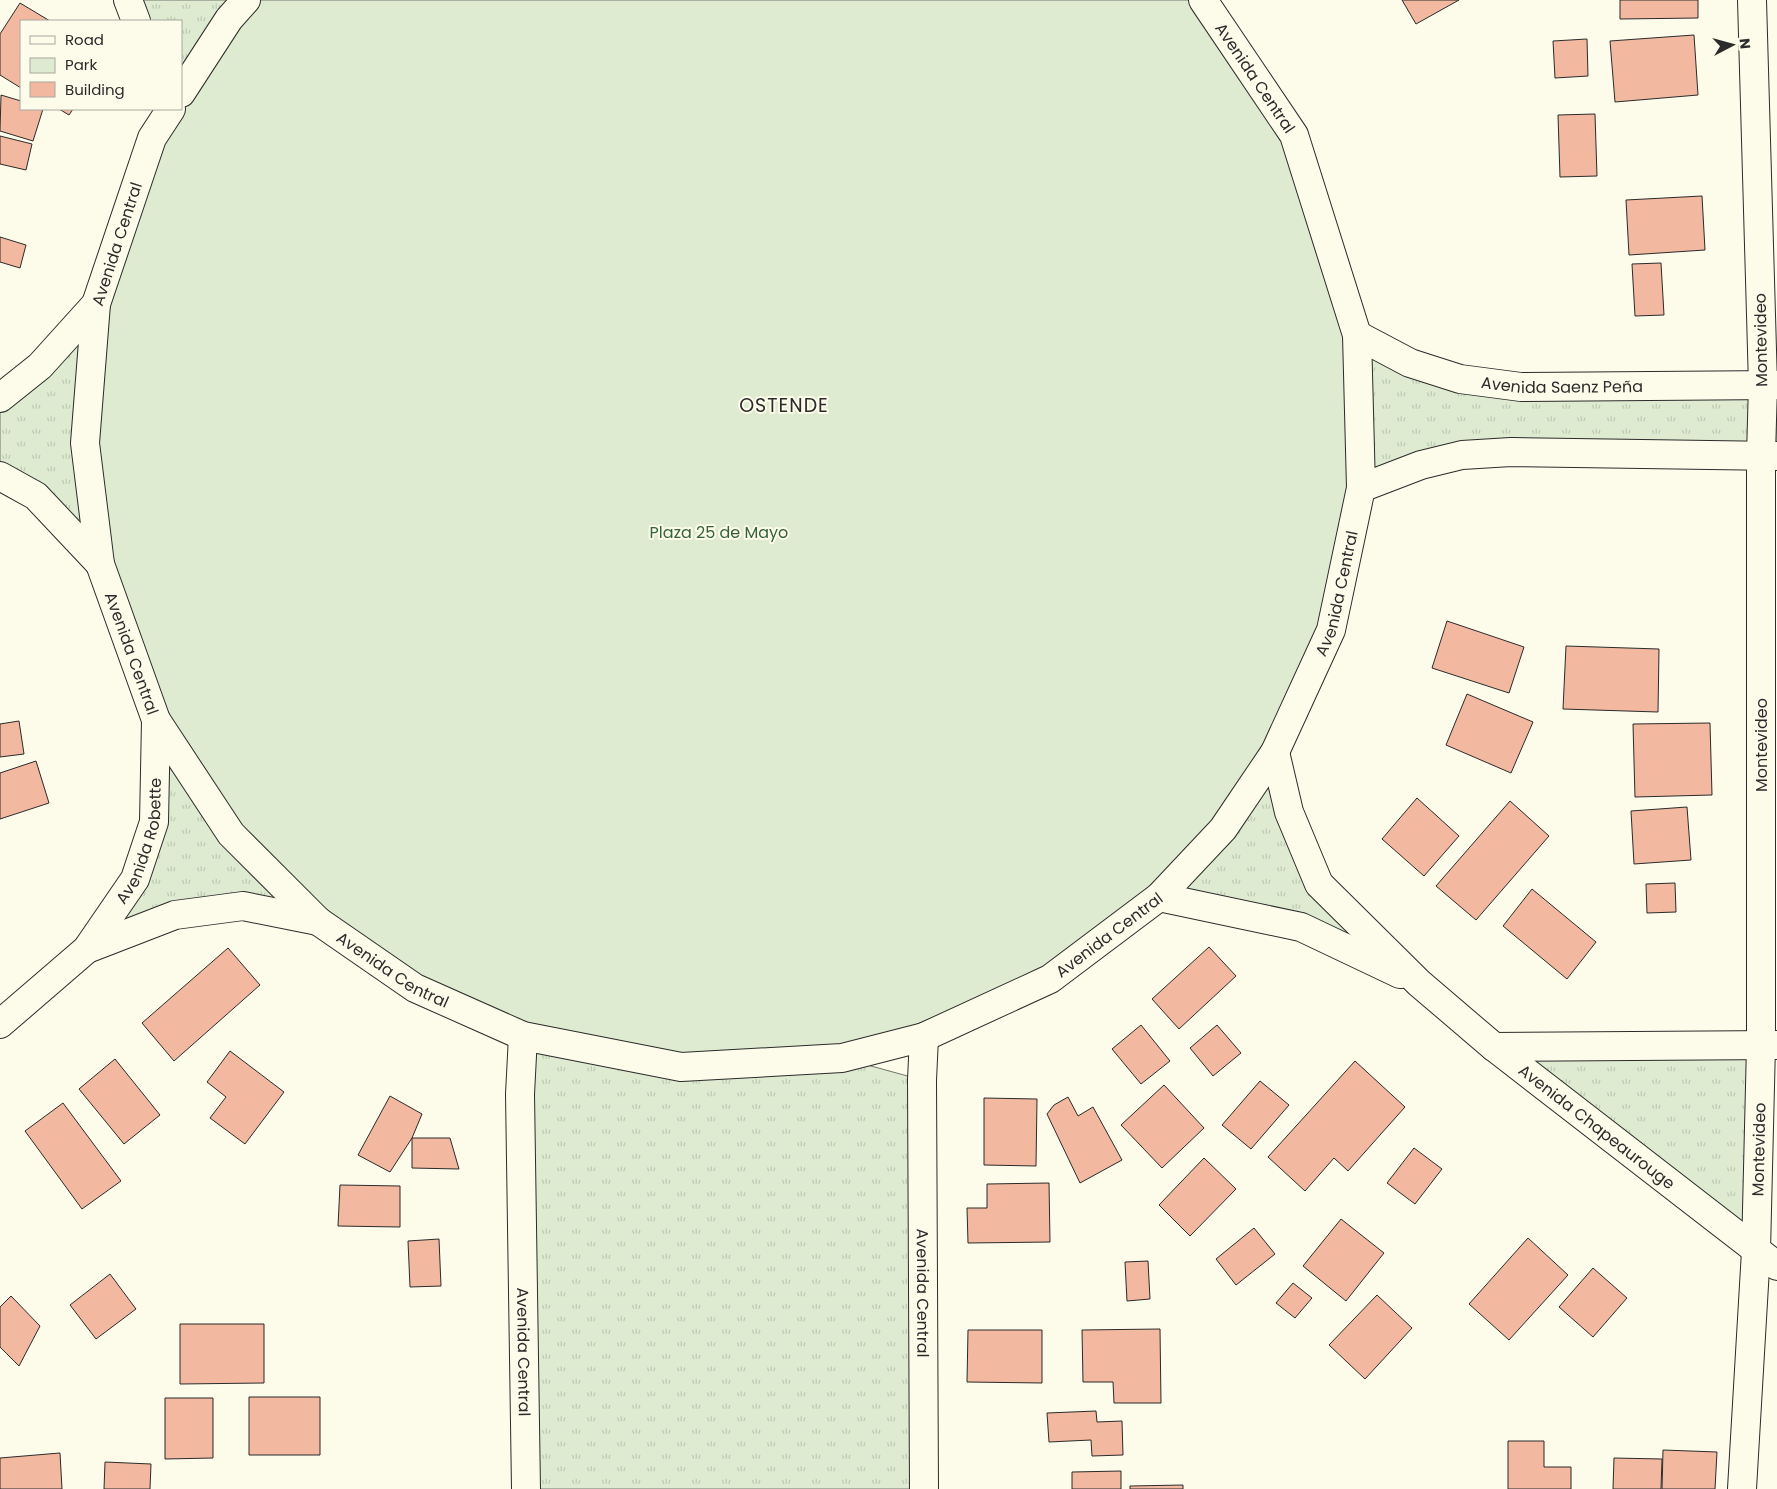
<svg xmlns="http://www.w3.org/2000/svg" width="1777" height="1489" font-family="Poppins,sans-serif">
<defs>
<pattern id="grass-tufts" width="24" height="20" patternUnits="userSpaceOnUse" patternTransform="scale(1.25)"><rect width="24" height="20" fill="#deebd1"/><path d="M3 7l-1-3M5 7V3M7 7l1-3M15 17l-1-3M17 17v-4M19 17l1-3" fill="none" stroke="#bfcab4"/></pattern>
</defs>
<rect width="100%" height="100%" fill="#fdfbea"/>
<path fill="url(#grass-tufts)" stroke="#74746e" d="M128,0H246L181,93V21H136Z
M96,304L100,564L0,481V398Z
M1357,335L1460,379L1777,381V456L1511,452L1361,488Z
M156,720L318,921L243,906L87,949L135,879Z
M1275,752L1319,884L1419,983L1301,927L1159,897Z
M523,1036L842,1058L922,1080L924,1489H525Z
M1761,1045L1756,1251L1494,1047Z"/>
<path fill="#deebd1" stroke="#74746e" d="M249,0H1203L1294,135L1357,335L1361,488L1331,630L1223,829L1089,955L924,1037L681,1067L523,1036L318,921L156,720L106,586L85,443L101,287L171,109Z"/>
<path fill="#f2b8a0" stroke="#2b2b2b" d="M1402,0H1459L1416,24Z
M1620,0H1698V18L1620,19Z
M20,3L50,21H21V88L0,75V34Z
M1694,35L1698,95L1615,102L1610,41Z
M1587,39L1588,76L1555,78L1553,41Z
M1,95L21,101V109H43L33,141L0,131Z
M59,109H73L69,115Z
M1595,114L1597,176L1560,177L1558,115Z
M0,136L32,144L26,170L0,164Z
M1702,196L1705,250L1629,255L1626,200Z
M0,237L26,245L20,268L0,262Z
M1661,263L1664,315L1635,316L1632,264Z
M1447,621L1524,647L1509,693L1432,668Z
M1566,646L1659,649L1658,712L1563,709Z
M1467,694L1533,722L1511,773L1446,745Z
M19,721L24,754L0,757V724Z
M1710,723L1712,795L1635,797L1633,724Z
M36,761L49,803L0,819V773Z
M1417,798L1459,836L1424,876L1382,839Z
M1510,801L1549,836L1476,920L1436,886Z
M1687,807L1691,860L1634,864L1631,811Z
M1675,883L1676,912L1647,913L1646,884Z
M1532,889L1596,942L1567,979L1503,926Z
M1209,947L1236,976L1179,1029L1152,999Z
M228,948L260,985L174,1061L142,1023Z
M1141,1025L1170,1061L1141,1084L1112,1049Z
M1217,1025L1241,1053L1213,1076L1190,1048Z
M230,1051L284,1092L245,1144L210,1118L226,1097L207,1082Z
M115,1059L160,1115L124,1144L79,1089Z
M1355,1061L1405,1107L1348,1171L1334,1158L1305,1191L1268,1157Z
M1260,1081L1289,1105L1251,1149L1222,1125Z
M1164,1085L1204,1128L1162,1168L1121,1125Z
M390,1096L422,1114L412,1138L390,1172L358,1155Z
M1068,1097L1078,1116L1093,1107L1122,1160L1080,1183L1047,1114L1054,1105Z
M984,1098L1037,1099L1036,1166L984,1165Z
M63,1103L121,1181L82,1209L25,1131Z
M412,1138H450L459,1169L412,1168Z
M1414,1148L1442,1169L1415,1204L1387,1183Z
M1204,1158L1236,1189L1190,1236L1159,1205Z
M1049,1183L1050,1242L968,1243L967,1208H987V1184Z
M340,1185L400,1186V1227L338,1226Z
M1341,1219L1384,1253L1346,1301L1303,1266Z
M1254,1228L1275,1254L1236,1285L1216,1259Z
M1528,1238L1568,1275L1509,1340L1469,1304Z
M439,1239L441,1286L410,1287L408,1241Z
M1148,1261L1150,1299L1127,1301L1125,1262Z
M1593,1268L1627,1298L1593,1337L1559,1307Z
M110,1274L136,1309L96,1339L70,1305Z
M1293,1283L1312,1298L1295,1318L1276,1303Z
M1377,1295L1412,1328L1365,1379L1329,1345Z
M11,1296L40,1326L19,1366L0,1347V1307Z
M180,1324H264V1383L180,1384Z
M1160,1329L1161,1403H1114L1113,1382H1083L1082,1330Z
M968,1330H1042V1383L967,1382Z
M249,1397H320V1455H249Z
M165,1398H213V1458L165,1459Z
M1096,1411L1097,1422L1122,1421L1123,1455L1092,1456L1091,1440L1049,1442L1047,1413Z
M1508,1441H1544V1467H1571V1489H1508Z
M1663,1450L1717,1452L1715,1489H1662Z
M60,1453L62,1489H0V1458Z
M1614,1458L1662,1459L1661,1489H1613Z
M105,1462L151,1464L150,1489H104Z
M1121,1471V1489H1072V1472Z
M1183,1485V1489H1130V1486Z"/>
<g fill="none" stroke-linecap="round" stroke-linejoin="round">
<defs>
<g id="minor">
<path d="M128,0L136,21"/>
<path d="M181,93L229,19L246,0"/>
<path id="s1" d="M171,109L152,138L96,304L85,443L100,564L156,720L231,834L318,921L415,988L523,1036L681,1067L842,1058L924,1037L1050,979L1159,897L1223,829L1275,752L1331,630L1361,488L1357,335L1294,135L1203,0"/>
<path id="s2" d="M1357,335L1410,363L1460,379L1521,387L1777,385"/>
<path d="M0,398L40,366L96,304"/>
<path d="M0,476L36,496L100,564"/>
<path d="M1361,488L1421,465L1462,455L1511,452L1777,456"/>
<path id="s3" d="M1275,752L1289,812L1319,884L1419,983L1494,1047L1777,1266"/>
<path d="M1159,897L1301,927L1400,974"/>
<path d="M87,949L175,915L243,906L318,921"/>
<path id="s4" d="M0,1024L87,949L135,879L154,822L156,720"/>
<path id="s5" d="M523,1036L520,1094L526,1489"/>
<path id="s6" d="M924,1037L922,1080L924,1489"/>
<path d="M1494,1047L1777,1045"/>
<path id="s7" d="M1742,1489L1756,1251L1761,1045V455L1763,385L1752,0"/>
</g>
</defs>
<use href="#minor" stroke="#2b2b2b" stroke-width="30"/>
<use href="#minor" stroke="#fdfbea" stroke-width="28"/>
</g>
<g text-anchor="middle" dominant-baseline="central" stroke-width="4" stroke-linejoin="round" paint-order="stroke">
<g font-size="16" fill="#2b2b2b" stroke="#fdfbea">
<text transform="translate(1255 78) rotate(56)">Avenida Central</text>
<text transform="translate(117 244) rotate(-72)">Avenida Central</text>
<text transform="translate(1761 340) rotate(-91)">Montevideo</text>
<text stroke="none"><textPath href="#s2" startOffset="215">Avenida Saenz Peña</textPath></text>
<text stroke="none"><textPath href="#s1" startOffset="2172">Avenida Central</textPath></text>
<text stroke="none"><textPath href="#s1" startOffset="566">Avenida Central</textPath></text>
<text transform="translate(1761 745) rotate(-90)">Montevideo</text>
<text stroke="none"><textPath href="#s4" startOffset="238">Avenida Robette</textPath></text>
<text stroke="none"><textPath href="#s1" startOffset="1752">Avenida Central</textPath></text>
<text stroke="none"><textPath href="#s1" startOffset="986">Avenida Central</textPath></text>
<text stroke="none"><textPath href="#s3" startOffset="509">Avenida Chapeaurouge</textPath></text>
<text stroke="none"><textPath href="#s7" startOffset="340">Montevideo</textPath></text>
<text stroke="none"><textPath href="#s6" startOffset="256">Avenida Central</textPath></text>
<text stroke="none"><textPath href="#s5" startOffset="316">Avenida Central</textPath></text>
</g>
<g font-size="16" fill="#34623c" stroke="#fdfbea">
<text x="719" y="532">Plaza 25 de Mayo</text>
</g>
<g font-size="19" letter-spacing="1" fill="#2b2b2b" stroke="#fdfbea">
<text x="784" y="405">OSTENDE</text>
</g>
</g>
<rect x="20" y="20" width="162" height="90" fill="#fdfbea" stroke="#a9a89e"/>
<rect x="30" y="36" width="25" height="8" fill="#fdfbea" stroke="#a9a89e"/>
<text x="65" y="45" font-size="15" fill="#2b2b2b">Road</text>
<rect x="30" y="58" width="25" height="15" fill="#deebd1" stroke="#a9a89e"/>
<text x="65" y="70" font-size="15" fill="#2b2b2b">Park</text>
<rect x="30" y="82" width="25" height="15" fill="#f2b8a0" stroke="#a9a89e"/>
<text x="65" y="95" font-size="15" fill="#2b2b2b">Building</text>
<g transform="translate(1732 45) rotate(84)" stroke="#fdfbea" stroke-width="4" paint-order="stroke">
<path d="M0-4L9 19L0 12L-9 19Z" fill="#2b2b2b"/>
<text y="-8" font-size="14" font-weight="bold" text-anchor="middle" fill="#2b2b2b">N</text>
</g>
</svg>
